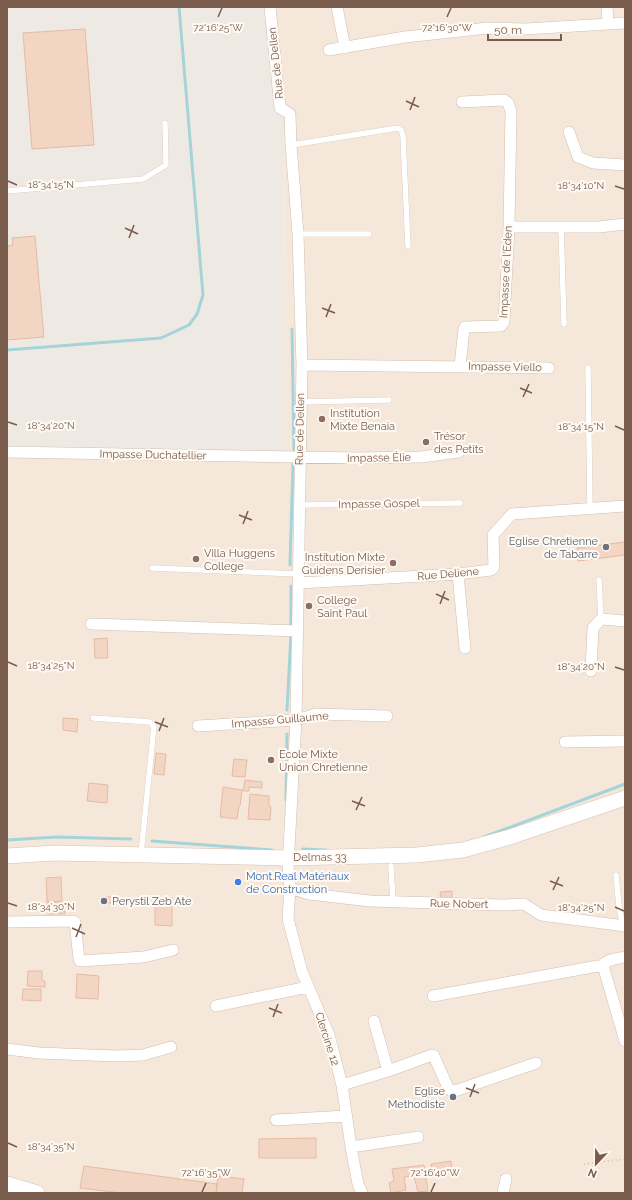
<svg xmlns="http://www.w3.org/2000/svg" width="632" height="1200" font-family="Raleway,sans-serif">
<rect width="100%" height="100%" fill="#fdf6ec"/>
<path fill="#f5e8da" d="M265,7H625V1193H7V451L286,460L284,144Z"/>
<path fill="#efe9e4" d="M7,7H265L284,144L286,460L7,451Z"/>
<g fill="none" stroke-linecap="round" stroke-linejoin="round">
<path stroke="#a5d3da" stroke-width="3" d="M292,329L294,453
M7,350L161,338L189,325L197,314L203,295L179,7
M290,565L293,464
M291,628V586
M287,710L291,634
M286,800L287,734
M484,837L625,784
M7,840L57,837L131,839
M152,841L272,850
M303,849L326,850"/>
</g>
<path fill="#f3d5c3" stroke="#e6bba3" d="M85,29L94,145L32,149L23,33Z
M35,236L44,337L7,340V246L13,245L12,238Z
M625,542V555L578,561L577,548Z
M107,638L108,658H95L94,639Z
M63,718L78,719L77,732L63,730Z
M156,753L166,754L164,775L154,774Z
M234,759L247,760L245,777L232,776Z
M245,780L262,782V788L249,787V791H243Z
M89,783L108,785L107,803L87,801Z
M223,787L242,790L240,806H239L237,819L220,817Z
M250,794L269,796V806L271,807L270,820L248,819Z
M61,877L62,901L47,902L46,878Z
M452,891V900L441,901L440,892Z
M102,897H113V903H102Z
M155,898H172V926L155,925Z
M47,902H64L65,914H48Z
M28,971H42V980L45,981V987L27,986Z
M77,974L99,976L98,999L76,998Z
M23,989H41V1001L22,1000Z
M316,1138V1158H259V1139Z
M451,1161L452,1169L432,1172L431,1164Z
M424,1165L428,1191L418,1192L414,1176L404,1177L406,1190L391,1193L389,1183L394,1181L392,1169Z
M84,1166L217,1184L216,1193H121L80,1188Z
M218,1176L244,1179L242,1193H216Z"/>
<g fill="none" stroke-linecap="round" stroke-linejoin="round">
<defs>
<path id="service" d="M291,145L398,128L401,130L403,136L408,246
M7,191L143,179L166,165L165,123
M561,226L564,324
M298,234H369
M588,368L590,509
M300,402L389,400
M299,505L460,503
M152,568L299,574
M599,580L601,619
M93,718L150,722L154,726L141,854
M391,866L393,902
M616,875L619,906L623,926"/>
<path id="minor" d="M270,7L280,108L290,114L291,145L298,234L302,365L296,720L288,867L290,888L288,919L302,972L329,1035L342,1085L351,1147L358,1184L362,1193
M337,7L345,48
M607,7L608,23
M329,50L405,37L488,28L525,29L625,23
M569,132L578,157L593,163L625,165
M509,227H599L625,224
M302,365L549,368
M460,366L464,329L465,327L501,326L504,322L509,227L511,111L508,103L504,100L462,102
M7,452L356,458L421,457L459,452
M458,574L465,648
M299,583L458,574L491,570L494,567L493,535L512,514L625,506
M91,624L298,631
M591,671L593,628L601,619L625,621
M198,726L296,720L316,714L387,716
M565,742L625,741
M290,888L309,894L370,901L502,905L524,904L541,915L625,926
M7,922L73,921L75,922L79,959L80,961L144,957L173,950
M601,967L604,969L625,1041
M601,967C606,959 616,959 625,957
M433,996L598,966L601,967
M216,1006L308,987
M374,1021L388,1071
M7,1049L39,1053L116,1056L143,1055L171,1047
M342,1085L388,1071L432,1055L434,1056L449,1090L455,1091L536,1063
M276,1120L346,1116
M351,1147L418,1137
M503,1193L506,1179"/>
<path id="secondary" d="M7,856L55,853L288,858L417,855L463,850L510,837L625,798
M7,1184L37,1193"/>
</defs>
<use href="#service" stroke="#d1beb0" stroke-width="6"/>
<use href="#minor" stroke="#d1beb0" stroke-width="12"/>
<use href="#secondary" stroke="#d6c0b0" stroke-width="16"/>
<path stroke="#d9b8a5" stroke-width="1.5" stroke-dasharray="1 3" stroke-linecap="butt" d="M584,1164L625,1159"/>
<use href="#service" stroke="#fff" stroke-width="5.5"/>
<use href="#minor" stroke="#fff" stroke-width="11"/>
<use href="#secondary" stroke="#fff" stroke-width="15"/>
</g>
<path fill="none" stroke="#7a5c4d" stroke-width="1.5" d="M218,17L222,8M447,17L451,8M406,101L419,107M410,110L415,97M8,181L17,185M615,186L624,189M125,228L138,234M129,238L134,225M322,308L335,313M326,317L331,304M520,388L532,393M523,397L529,384M8,422L17,425M615,426L624,430M239,515L252,520M243,524L248,511M436,594L449,600M440,604L445,591M8,662L17,666M615,667L624,670M155,722L168,727M159,731L164,718M352,801L365,806M356,810L362,797M550,881L563,886M553,890L559,877M8,903L17,906M615,907L624,911M72,928L85,934M76,937L81,924M269,1008L282,1013M273,1017L278,1004M466,1088L479,1093M470,1097L475,1084M8,1143L17,1147M202,1192L206,1183M431,1192L435,1183"/>
<g fill="#8d6e63" stroke="#fffaf3" stroke-width="1.5">
<circle cx="322" cy="419" r="4"/>
<circle cx="426" cy="442" r="4"/>
<circle cx="196" cy="559" r="4"/>
<circle cx="393" cy="563" r="4"/>
<circle cx="309" cy="606" r="4"/>
<circle cx="271" cy="760" r="4"/>
</g>
<g fill="#6b7280" stroke="#fffaf3" stroke-width="1.5">
<circle cx="606" cy="547" r="4"/>
<circle cx="104" cy="901" r="4"/>
<circle cx="453" cy="1097" r="4"/>
</g>
<circle fill="#3f7fe0" stroke="#fffaf3" stroke-width="1.5" cx="238" cy="882" r="4"/>
<g text-anchor="middle" dominant-baseline="central" stroke-width="4" stroke-linejoin="round" paint-order="stroke">
<g font-size="11" fill="#7a5c4d" stroke="#fffaf3">
<text transform="translate(276 63) rotate(-96)">Rue de Dellen</text>
<text transform="translate(506 272) rotate(-87)">Impasse de l'Eden</text>
<text transform="translate(505 367) rotate(1)">Impasse Viello</text>
<text transform="translate(300 429) rotate(-89)">Rue de Dellen</text>
<text transform="translate(153 455) rotate(1)">Impasse Duchatellier</text>
<text transform="translate(379 458) rotate(-1)">Impasse Élie</text>
<text transform="translate(379 504) rotate(-1)">Impasse Gospel</text>
<text transform="translate(448 574) rotate(-5)">Rue Deliene</text>
<text transform="translate(280 720) rotate(-5)">Impasse Guillaume</text>
<text x="320" y="857">Delmas 33</text>
<text transform="translate(459 904) rotate(1)">Rue Nobert</text>
<text transform="translate(327 1039) rotate(72)">Clercine 12</text>
</g>
<g font-size="11" fill="#785e54" stroke="#fffaf3" text-anchor="start">
<text x="330" y="413">Institution<tspan x="330" dy="13">Mixte Benaia</tspan></text>
<text x="434" y="436">Trésor<tspan x="434" dy="13">des Petits</tspan></text>
<text x="204" y="553">Villa Huggens<tspan x="204" dy="13">College</tspan></text>
<text x="385" y="557" text-anchor="end">Institution Mixte<tspan x="385" dy="13">Guidens Derisier</tspan></text>
<text x="317" y="600">College<tspan x="317" dy="13">Saint Paul</tspan></text>
<text x="279" y="754">Ecole Mixte<tspan x="279" dy="13">Union Chretienne</tspan></text>
</g>
<g font-size="11" fill="#5b616d" stroke="#fffaf3" text-anchor="end">
<text x="598" y="541">Eglise Chretienne<tspan x="598" dy="13">de Tabarre</tspan></text>
<text x="112" y="901" text-anchor="start">Perystil Zeb Ate</text>
<text x="445" y="1091">Eglise<tspan x="445" dy="13">Methodiste</tspan></text>
</g>
<g font-size="11" fill="#366cbe" stroke="#fffaf3" text-anchor="start">
<text x="246" y="876">Mont.Real Matériaux<tspan x="246" dy="13">de Construction</tspan></text>
</g>
</g>
<g font-size="10" text-anchor="middle" fill="#7a5c4d" stroke="#fffaf3" stroke-width="4" stroke-linejoin="round" paint-order="stroke">
<text x="218" y="31">72°16'25"W</text>
<text x="447" y="31">72°16'30"W</text>
<text x="51" y="188">18°34'15"N</text>
<text x="581" y="189">18°34'10"N</text>
<text x="51" y="429">18°34'20"N</text>
<text x="581" y="430">18°34'15"N</text>
<text x="51" y="669">18°34'25"N</text>
<text x="581" y="670">18°34'20"N</text>
<text x="51" y="910">18°34'30"N</text>
<text x="581" y="911">18°34'25"N</text>
<text x="51" y="1150">18°34'35"N</text>
<text x="206" y="1176">72°16'35"W</text>
<text x="435" y="1176">72°16'40"W</text>
</g>
<rect width="632" height="1200" fill="none" stroke="#7a5c4d" stroke-width="16"/>
<g transform="translate(596 1164) rotate(202)" stroke="#fffaf3" stroke-width="3" paint-order="stroke">
<path d="M0-3L7 15L0 10L-7 15Z" fill="#7a5c4d"/>
<text y="-6" font-size="11" font-weight="bold" text-anchor="middle" fill="#7a5c4d">N</text>
</g>
<path d="M488 34v6h73v-6" fill="none" stroke="#7a5c4d" stroke-width="2"/>
<text x="494" y="34" font-size="12" fill="#7a5c4d" stroke="#fffaf3" stroke-width="3" paint-order="stroke">50 m</text>
</svg>
